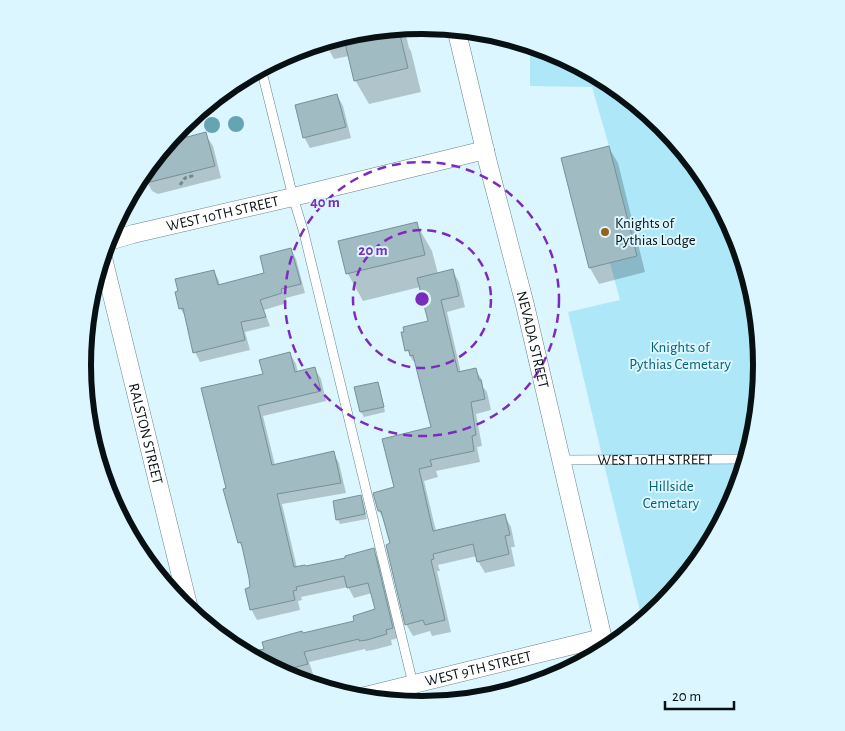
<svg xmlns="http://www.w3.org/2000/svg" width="845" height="731" font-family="'Alegreya Sans',sans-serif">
<rect width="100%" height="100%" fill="#dbf6fe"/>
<path fill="#ade7f8" d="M530,44L553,51L612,83L663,125L706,177L737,235L757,299L763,366L756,432L737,496L705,555L663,606L643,623L603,460L568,312L620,300L610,263L637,256L609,146L592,87L530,86Z"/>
<path fill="#0003" d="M404,27L409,48L411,51L421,92L369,104L355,80L349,56L334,59L324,41L356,31Z
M337,95L343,106L351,138L310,148L304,137Z
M181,125L185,139L205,134L213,146L221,178L158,194L152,191L145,178L143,171Z
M609,148L618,163L645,272L599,284L590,268L563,159Z
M416,223L432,251L438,274L452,270L459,282L465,307L447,312L461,373L475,369L482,380L483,387L487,392L491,410L476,414L482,446L477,447L480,462L436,471L438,477L424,481L436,531L504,515L511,527L515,547H511L515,566L485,573L478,561L477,556L438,565L440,571H437L451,632L432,636L430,631L413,636L406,624L392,544L385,522L379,511L395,488L433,428L417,366L414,361H413L407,350L429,322L420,287L363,301L348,274L340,242Z
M291,250L296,259L305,293L286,298L287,303L264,310L270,326L245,332L250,350L200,362L195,352L186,318L180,308L214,271L219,281L220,286L266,274Z
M290,354L296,364L298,373L315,369L321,379L326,401L263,416L275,465L333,452L339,463L346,493L282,504L297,568H306L346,558L373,550L379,560L398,638L391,640L392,645L373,650L366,651L365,649L309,662L313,674L292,680L272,669L303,634L356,622L377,610L372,593L354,598L348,587L301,597L302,600L298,601L300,610L257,620L251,609L252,588L244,550L239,542L227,489L264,375Z
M377,383L380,388L385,412L364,417L361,412L356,388Z
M87,419L90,423L99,458H97L88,432Z
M360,496L363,501L367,519L340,524L338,520Z"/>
<path fill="#a1bbc3" stroke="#779097" d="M398,27L408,68L354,81L344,39L386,29Z
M337,94L346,127L303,138L295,105Z
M206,132L215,166L134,186L140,176L168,142Z
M609,146L637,256L589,268L561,158Z
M417,222L425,255L346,274L338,241Z
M291,248L301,284L281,289L282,293L260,300L266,317L241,322L245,340L193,353L183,308L179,309L175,292L178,291L175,279L214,270L218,285L264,273L260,256Z
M453,269L459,296L441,300L458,372L476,368L479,380H481L485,399L471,402L476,435L472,436L474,451L430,460L432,466L419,469L433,531L505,514L510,535L505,536L509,554L477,562L473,544L433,554L434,559L431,560L445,620L425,625L423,620L405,625L386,545L390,543L381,511H378L373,493L394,487L382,439L431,427L413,355L410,356L409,350L405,351L401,332H404L403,327L428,321L417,278Z
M290,352L295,372L315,367L321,391L258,406L272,465L334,451L341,483L277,494L294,567L305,565L306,566L345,558V556L374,548L393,628L386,630L387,634L367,640L359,641V639L304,652L308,664L277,672L263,665L259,650L264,649L262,642L302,631L303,633L354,621L353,616L375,609L368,583L347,588L344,576L296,587L297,590L293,591L295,600L250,610L245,589L250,587L249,578L241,542L238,543L223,489L226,488L201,388L263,374L259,360Z
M378,382L384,407L360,412L354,387Z
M361,495L365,514L336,520L333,501Z"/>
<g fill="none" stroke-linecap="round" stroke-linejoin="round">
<defs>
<g id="lane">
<path d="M261,68L293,197L304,233L413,684"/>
<path id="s1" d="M561,460L748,459"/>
<path d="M410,685L415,705"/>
</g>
<g id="street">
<path id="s2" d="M456,28L488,163L525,305L606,652"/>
<path id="s3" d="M106,242L133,234L293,197L485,150"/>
<path id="s4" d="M102,254L190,613"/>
<path id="s5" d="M353,699L602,638"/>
</g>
</defs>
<use href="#lane" stroke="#6b838a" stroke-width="10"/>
<use href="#street" stroke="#6b838a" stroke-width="19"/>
<path stroke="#76888d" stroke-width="3" stroke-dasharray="4 2.5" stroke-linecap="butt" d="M140,175L141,178
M180,185L185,178L192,176L191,172
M129,197L137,186L147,180"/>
<use href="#lane" stroke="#fff" stroke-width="9"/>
<use href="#street" stroke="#fff" stroke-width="18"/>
</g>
<g fill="#67a4b2">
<circle cx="236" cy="124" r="8"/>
<circle cx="212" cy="125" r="8"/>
</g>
<g fill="none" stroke="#7b2cbf" stroke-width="2.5" stroke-dasharray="9 6">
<circle cx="422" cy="299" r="69"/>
<circle cx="422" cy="299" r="137"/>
</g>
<circle fill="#97611a" stroke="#dbf6fe" stroke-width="2" cx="605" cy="232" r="5"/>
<g text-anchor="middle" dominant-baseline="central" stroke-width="4" stroke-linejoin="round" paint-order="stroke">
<g font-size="15" fill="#071012" stroke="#dbf6fe">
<text stroke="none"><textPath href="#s3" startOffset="120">WEST 10TH STREET</textPath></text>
<text stroke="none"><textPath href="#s2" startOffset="321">NEVADA STREET</textPath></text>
<text stroke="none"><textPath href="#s4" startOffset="185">RALSTON STREET</textPath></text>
<text stroke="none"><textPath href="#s1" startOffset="94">WEST 10TH STREET</textPath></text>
<text stroke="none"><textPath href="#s5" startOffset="129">WEST 9TH STREET</textPath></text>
</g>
<g font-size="15" fill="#071012" stroke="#dbf6fe" text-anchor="start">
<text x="615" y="223">Knights of<tspan x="615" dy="17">Pythias Lodge</tspan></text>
</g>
<g font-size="15" fill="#086174" stroke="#dbf6fe">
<text x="680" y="347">Knights of<tspan x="680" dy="17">Pythias Cemetary</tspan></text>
<text x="671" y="486">Hillside<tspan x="671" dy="17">Cemetary</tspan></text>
</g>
</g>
<path d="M0 0H845V731H0ZM91 365a331 331 0 1 1 662 0a331 331 0 1 1-662 0Z" fill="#dbf6fe" fill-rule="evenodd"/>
<path fill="none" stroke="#071012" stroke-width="6" d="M91 365a331 331 0 1 1 662 0a331 331 0 1 1-662 0Z"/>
<circle cx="422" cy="299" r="8" fill="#7b2cbf" stroke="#dbf6fe" stroke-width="2.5"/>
<g font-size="15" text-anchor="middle" font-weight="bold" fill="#7b2cbf" stroke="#dbf6fe" stroke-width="4" stroke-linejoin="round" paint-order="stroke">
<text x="325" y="207">40 m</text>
<text x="373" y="255">20 m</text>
</g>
<path d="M665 701v8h69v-8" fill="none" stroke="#071012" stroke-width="2.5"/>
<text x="672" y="701" font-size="15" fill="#071012" stroke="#dbf6fe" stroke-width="4" paint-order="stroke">20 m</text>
</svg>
